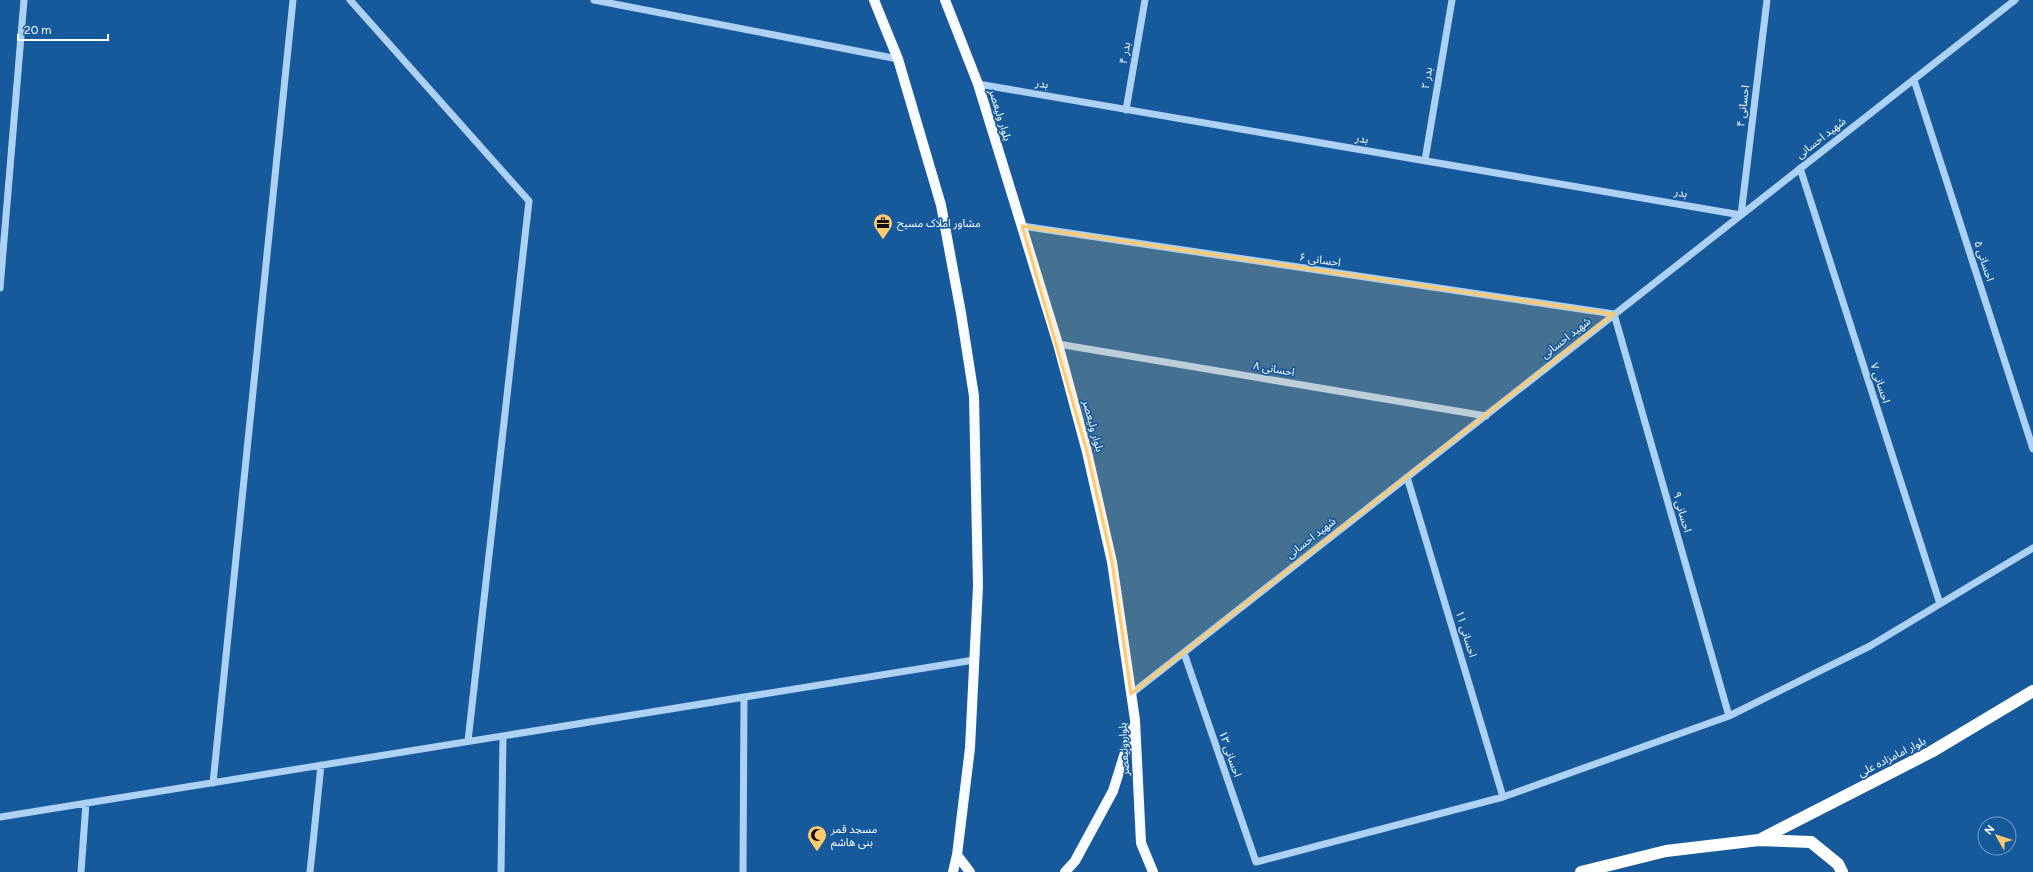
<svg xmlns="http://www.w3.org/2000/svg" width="2033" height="872" font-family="Figtree,'Noto Sans Arabic',sans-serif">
<rect width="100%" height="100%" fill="#165a9c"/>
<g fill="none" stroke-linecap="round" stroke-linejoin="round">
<path stroke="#acd1f3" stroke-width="7" d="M350,0L529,201L468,741
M594,0L898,59
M1914,80L2033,449
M978,84L1741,215L1767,0
M1126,110L1145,0
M1425,160L1452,0
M1800,168L1940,604
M1022,226L1614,314L1729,716
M0,288L24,0
M1058,344L1486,416
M1407,477L1503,797
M1184,653L1256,862L1503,797L1729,716L1870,646L2033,548
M1131,694L2015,0
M213,783L293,0
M0,817L974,660
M81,872L86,803
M310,872L321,765
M501,872L503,736
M743,872L744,697"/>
<path stroke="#f8fbff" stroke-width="10" d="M874,0L898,59L941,205L961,313L974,396L978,586L970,748L957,855L953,872
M945,0L978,84L1058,344L1087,452L1112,562L1135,720L1141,843L1153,872
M957,855L970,872
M1065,872L1075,861L1113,791L1133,727"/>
<path stroke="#fff" stroke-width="12" d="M1759,840L1931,752L2033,691
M1581,872L1666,851L1759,840L1811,842L1838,864L1842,872"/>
</g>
<path fill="#ffca6e" fill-opacity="0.2" stroke="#ffca6e" stroke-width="3" stroke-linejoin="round" d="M1022,226L1614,314L1131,694L1112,562L1087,452Z"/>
<defs>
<symbol id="office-pin" viewBox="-11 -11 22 30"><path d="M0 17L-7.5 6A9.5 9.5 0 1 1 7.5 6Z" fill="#ffca6e" stroke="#165a9c"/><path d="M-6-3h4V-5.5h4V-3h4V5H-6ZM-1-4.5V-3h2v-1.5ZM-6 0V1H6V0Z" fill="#111"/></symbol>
<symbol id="mosque-pin" viewBox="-11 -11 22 30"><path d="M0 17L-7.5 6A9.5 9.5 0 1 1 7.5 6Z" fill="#ffca6e" stroke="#165a9c"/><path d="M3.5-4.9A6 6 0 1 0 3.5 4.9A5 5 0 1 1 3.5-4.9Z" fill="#111"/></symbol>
</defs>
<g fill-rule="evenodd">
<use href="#office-pin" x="872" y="212" width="22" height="30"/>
<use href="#mosque-pin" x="806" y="824" width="22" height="30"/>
</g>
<g text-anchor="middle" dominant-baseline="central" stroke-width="3.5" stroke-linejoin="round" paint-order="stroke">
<g font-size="11" fill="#fff" stroke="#165a9c">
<text transform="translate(1125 53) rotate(-80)">بدر ۴</text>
<text transform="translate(1427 78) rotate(-80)">بدر ۲</text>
<text transform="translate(1042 84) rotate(10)">بدر</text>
<text transform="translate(1743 106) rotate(-83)">احسانی ۴</text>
<text transform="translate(1000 115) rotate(73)">بلوار ولیعصر</text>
<text transform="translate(1821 138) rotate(-38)">شهید احسانی</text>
<text transform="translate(1362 139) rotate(10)">بدر</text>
<text transform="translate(1681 193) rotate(10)">بدر</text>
<text transform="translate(1320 260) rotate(8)">احسانی ۶</text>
<text transform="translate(1984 261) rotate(72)">احسانی ۵</text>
<text transform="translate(1566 338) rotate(-38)">شهید احسانی</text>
<text transform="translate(1274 369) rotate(10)">احسانی ۸</text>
<text transform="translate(1880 383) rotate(72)">احسانی ۷</text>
<text transform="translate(1093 426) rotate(75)">بلوار ولیعصر</text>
<text transform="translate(1682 512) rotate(74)">احسانی ۹</text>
<text transform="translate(1311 538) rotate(-38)">شهید احسانی</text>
<text transform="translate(1466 634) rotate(73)">احسانی ۱۱</text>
<text transform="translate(1124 749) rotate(-93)">بلوار ولیعصر</text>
<text transform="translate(1230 754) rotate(71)">احسانی ۱۳</text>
<text transform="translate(1892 757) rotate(-27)">بلوار امامزاده علی</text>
</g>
<g font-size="11" fill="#fff" stroke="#165a9c" text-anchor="start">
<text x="897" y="223">مشاور املاک مسیح</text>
<text x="831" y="829">مسجد قمر<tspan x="831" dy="13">بنی هاشم</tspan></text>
</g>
</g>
<g transform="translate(1997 836) rotate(309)"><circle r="19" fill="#165a9c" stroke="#739cc4"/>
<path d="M0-3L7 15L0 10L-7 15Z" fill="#ffca6e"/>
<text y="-6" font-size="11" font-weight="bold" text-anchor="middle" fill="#ffffff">N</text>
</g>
<path d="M18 34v6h90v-6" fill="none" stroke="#ffffff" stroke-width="2"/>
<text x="24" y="34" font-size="12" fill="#ffffff" stroke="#165a9c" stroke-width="3" paint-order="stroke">20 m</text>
</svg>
